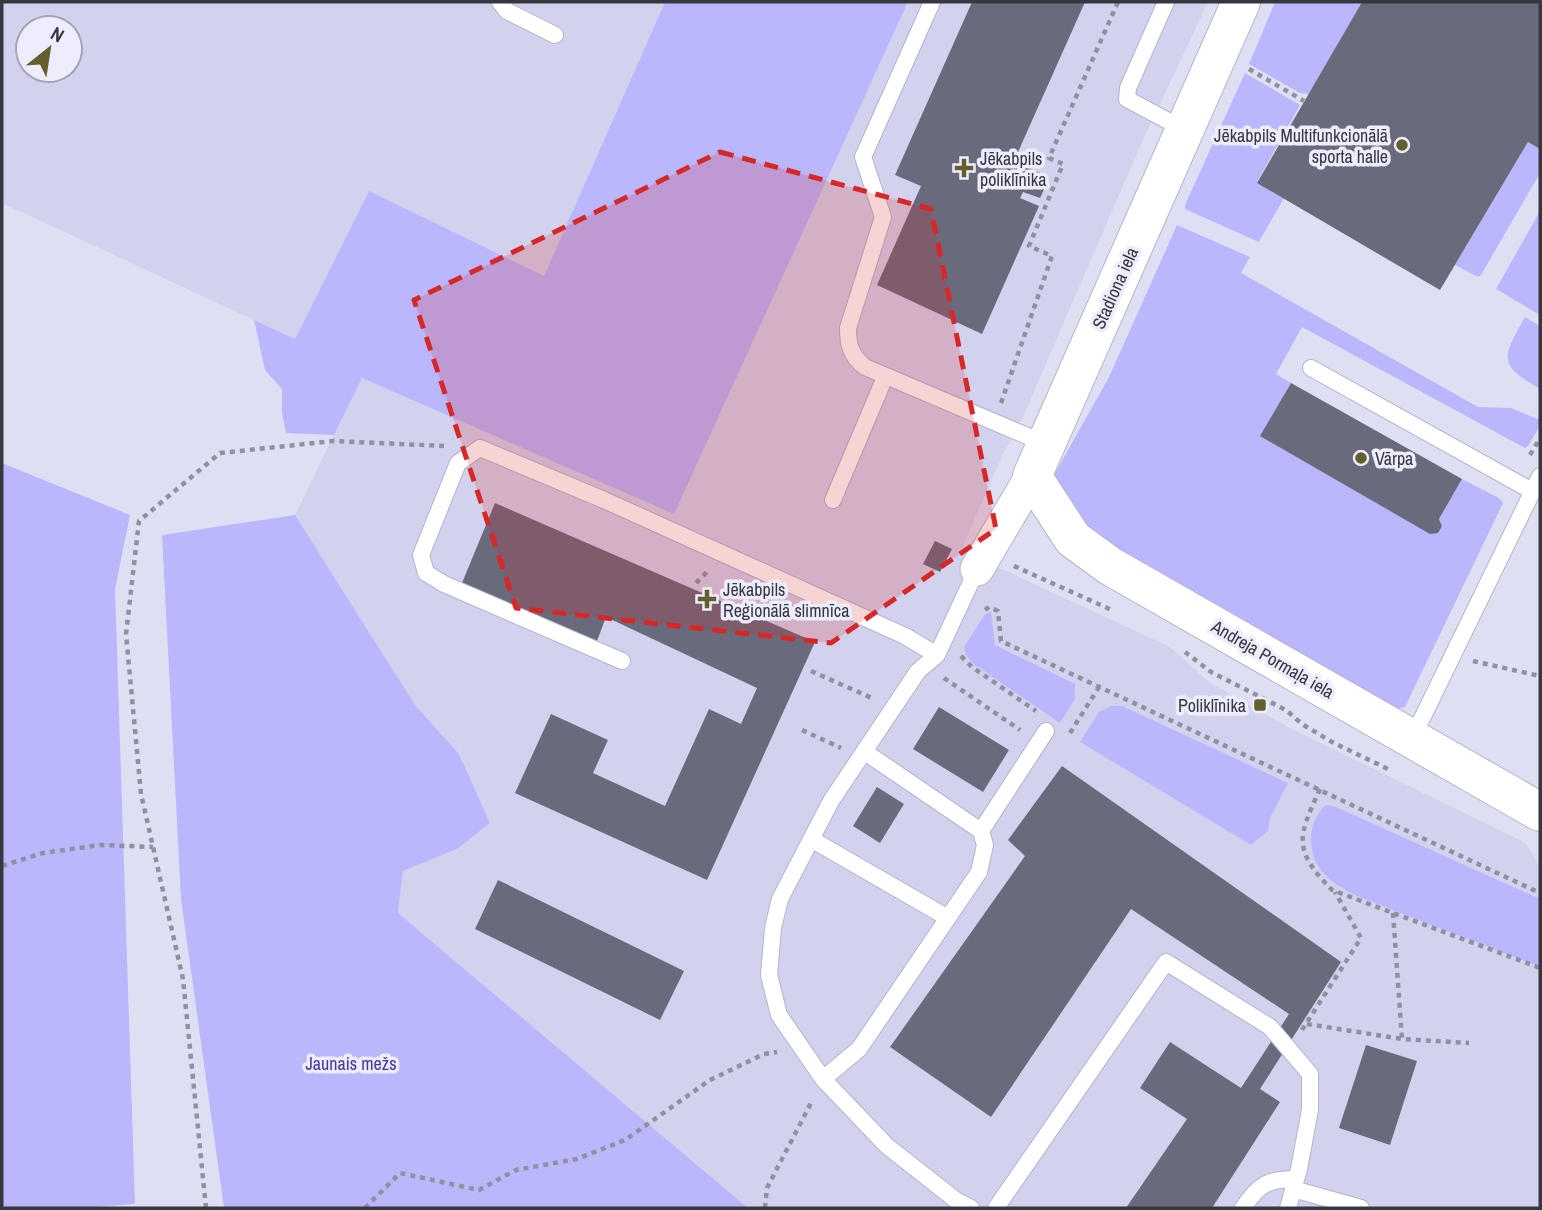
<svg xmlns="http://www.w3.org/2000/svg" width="1542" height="1210" font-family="'Archivo Narrow',sans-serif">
<rect width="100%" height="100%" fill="#dfdff4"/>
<path fill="#d2d2ee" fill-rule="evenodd" d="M2,2H665L544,276L370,192L295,339L2,203ZM28,28H70V70H28Z
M908,2H1208L1138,151L1023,417L1003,454L964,543L963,551L1170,647L1209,682L1290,728L1526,843L1540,868V1208H748L398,913L403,871L457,849L459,754L415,705L295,515L362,377L674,513Z"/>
<path fill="#bab7fd" d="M665,2H908L674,514L362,378L334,435L286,433L282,413V389L265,370L254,320L295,339L369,191L544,276Z
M1275,2H1362L1309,94L1300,93L1249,64Z
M1245,73L1300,105L1257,182L1284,198L1259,242L1185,209V205Z
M1528,142L1540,149V173L1481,275L1478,277L1455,265Z
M1540,211V315L1496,289Z
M1177,225L1250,257L1241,273L1478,407L1511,408L1540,420V426L1528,446L1525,448L1302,327L1276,374L1291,383L1261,436L1430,533H1437L1442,526L1439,519L1462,479L1499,498L1503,503L1405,707L1395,709L1083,528L1054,475L1109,377Z
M1525,317L1540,326V389C1497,364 1502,358 1525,317Z
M2,463L130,515L115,589L135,1204L84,1208H2Z
M295,515L415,705L459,754L490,823L457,849L403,871L398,913L748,1208H224L181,899L162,535Z
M991,612L995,645L1075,684V699L1060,723L974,664L966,655L964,647L985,614Z
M1111,706H1122L1288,783L1270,818L1268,831L1251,845L1080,742L1099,712Z
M1326,805L1336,807L1540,899V967L1357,896C1344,889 1330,882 1321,870C1306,851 1308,820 1326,805Z"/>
<path fill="#6a6a7d" d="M972,2H1085L1014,161L1045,175L1048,181L1040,198L1023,192L1020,198L1039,206L982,334L877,285L921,186L895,175Z
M1362,2H1540V149L1528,142L1440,290L1257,183Z
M1291,383L1462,479L1439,519L1442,526L1438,533L1430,534L1260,436Z
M495,503L815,642L707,880L515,793L551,714L608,740L593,773L665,806L709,709L741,724L757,688L606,617L597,641L462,583Z
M935,541L952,549L940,572L923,564Z
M939,707L1009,750L983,792L913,749Z
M1062,766L1341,962L1260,1089L1280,1102L1212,1208H1126L1187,1119L1140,1088L1170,1042L1241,1088L1289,1014L1131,909L991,1117L890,1047L1025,856L1008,840Z
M877,787L904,804L880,843L853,826Z
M498,880L684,971L660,1020L475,929Z
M1366,1045L1417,1061L1390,1145L1339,1128Z"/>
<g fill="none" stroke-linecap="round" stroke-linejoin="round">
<defs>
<path id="lane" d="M500,2L507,11L555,35
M932,2L863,157L883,217L848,328C848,346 851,356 865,367L1046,444
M1166,2L1128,88L1127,99L1185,130
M1311,368L1532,491
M833,500L885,377
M622,661L444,584L426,573L421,555L458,463L480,448L604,500L905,636L937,655
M1412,739L1540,476
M981,831L1046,731
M811,839L948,918
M823,1079L859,1049L979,872L985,845L981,831L865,752
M1293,1189L1361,1208
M971,1208L957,1201L887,1146L823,1079L779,1015L769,975L773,928L780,899L831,801L918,671L937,655L977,569
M996,1208L1166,962L1270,1027L1310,1074V1110L1299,1169L1288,1208
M1243,1208C1259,1184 1268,1179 1296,1179"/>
<path id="street" d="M977,569L1032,476"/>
<path id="secondary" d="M1241,2L1032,476L1073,539L1110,566L1540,812"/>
</defs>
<use href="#lane" stroke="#b4b4c9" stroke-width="18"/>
<use href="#street" stroke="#b4b4c9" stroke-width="35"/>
<use href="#secondary" stroke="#b4b4c9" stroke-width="40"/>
<path stroke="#9090a0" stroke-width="4.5" stroke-dasharray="5 5" stroke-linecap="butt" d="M1249,69L1304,101
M1001,403L1052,256L1029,246L1063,164L1049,158L1118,2
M1530,455L1540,438
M1014,566L1114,611
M696,583L707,572
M985,610L989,607L998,611L1001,641L1540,893
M1185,652L1211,672L1286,710L1302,724L1332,742L1392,771
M961,656L972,667L1036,711
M1473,661L1540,676
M811,671L874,699
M944,678L1020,730
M802,730L841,748
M1070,733L1099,687
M1320,789C1298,837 1292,849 1332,890L1540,968
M2,866L43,853L100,845L153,847
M1393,913L1402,1039
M1307,1024L1402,1039L1469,1043
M1302,1030L1361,938L1335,892
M206,1208L183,979L141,794L126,634L139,521L220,453L334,441L444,446
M365,1208L400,1173L479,1190L516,1170L577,1159L625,1140L710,1080L764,1054L777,1052
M765,1208L767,1188L812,1101"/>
<use href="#lane" stroke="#fff" stroke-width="16"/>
<use href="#street" stroke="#fff" stroke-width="33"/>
<use href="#secondary" stroke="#fff" stroke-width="38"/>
</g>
<path fill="#d62828" fill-opacity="0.2" stroke="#d62828" stroke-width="5" stroke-dasharray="14 9" stroke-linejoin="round" d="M720,152L931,209L996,529L831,643L516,608L414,300Z"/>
<g fill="#63602d" stroke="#ededfe" stroke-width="2.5">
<circle cx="1402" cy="145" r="7"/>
<path d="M960.5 157.5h7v7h7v7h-7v7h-7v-7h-7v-7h7z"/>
<circle cx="1361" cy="458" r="7"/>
<path d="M703.5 588.5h7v7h7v7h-7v7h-7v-7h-7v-7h7z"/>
<rect x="1253" y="698" width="14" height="14" rx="3.5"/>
</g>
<g text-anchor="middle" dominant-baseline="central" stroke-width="7" stroke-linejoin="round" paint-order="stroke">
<g font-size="18" fill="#373740" stroke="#ededfe" text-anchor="start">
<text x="1388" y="135" text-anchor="end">Jēkabpils Multifunkcionālā<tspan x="1388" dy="21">sporta halle</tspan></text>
<text x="980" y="158">Jēkabpils<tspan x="980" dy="21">poliklīnika</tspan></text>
<text x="1375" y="458">Vārpa</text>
<text x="723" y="589">Jēkabpils<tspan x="723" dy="21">Reģionālā slimnīca</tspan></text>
<text x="1246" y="705" text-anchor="end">Poliklīnika</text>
</g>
<g font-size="18" fill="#373740" stroke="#ededfe">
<text transform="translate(1115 288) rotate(-66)">Stadiona iela</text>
<text transform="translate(1273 659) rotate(30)">Andreja Pormaļa iela</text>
</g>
<g font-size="18" fill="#48349c" stroke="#ededfe">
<text x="351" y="1063">Jaunais mežs</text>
</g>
</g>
<rect width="1542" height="1210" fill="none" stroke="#373740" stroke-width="7"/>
<g transform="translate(49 49) rotate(30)"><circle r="33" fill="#ededfe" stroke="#a4a4b2" stroke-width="2"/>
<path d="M0-5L12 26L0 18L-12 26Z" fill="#63602d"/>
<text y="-10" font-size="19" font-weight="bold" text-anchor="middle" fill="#373740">N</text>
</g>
</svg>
